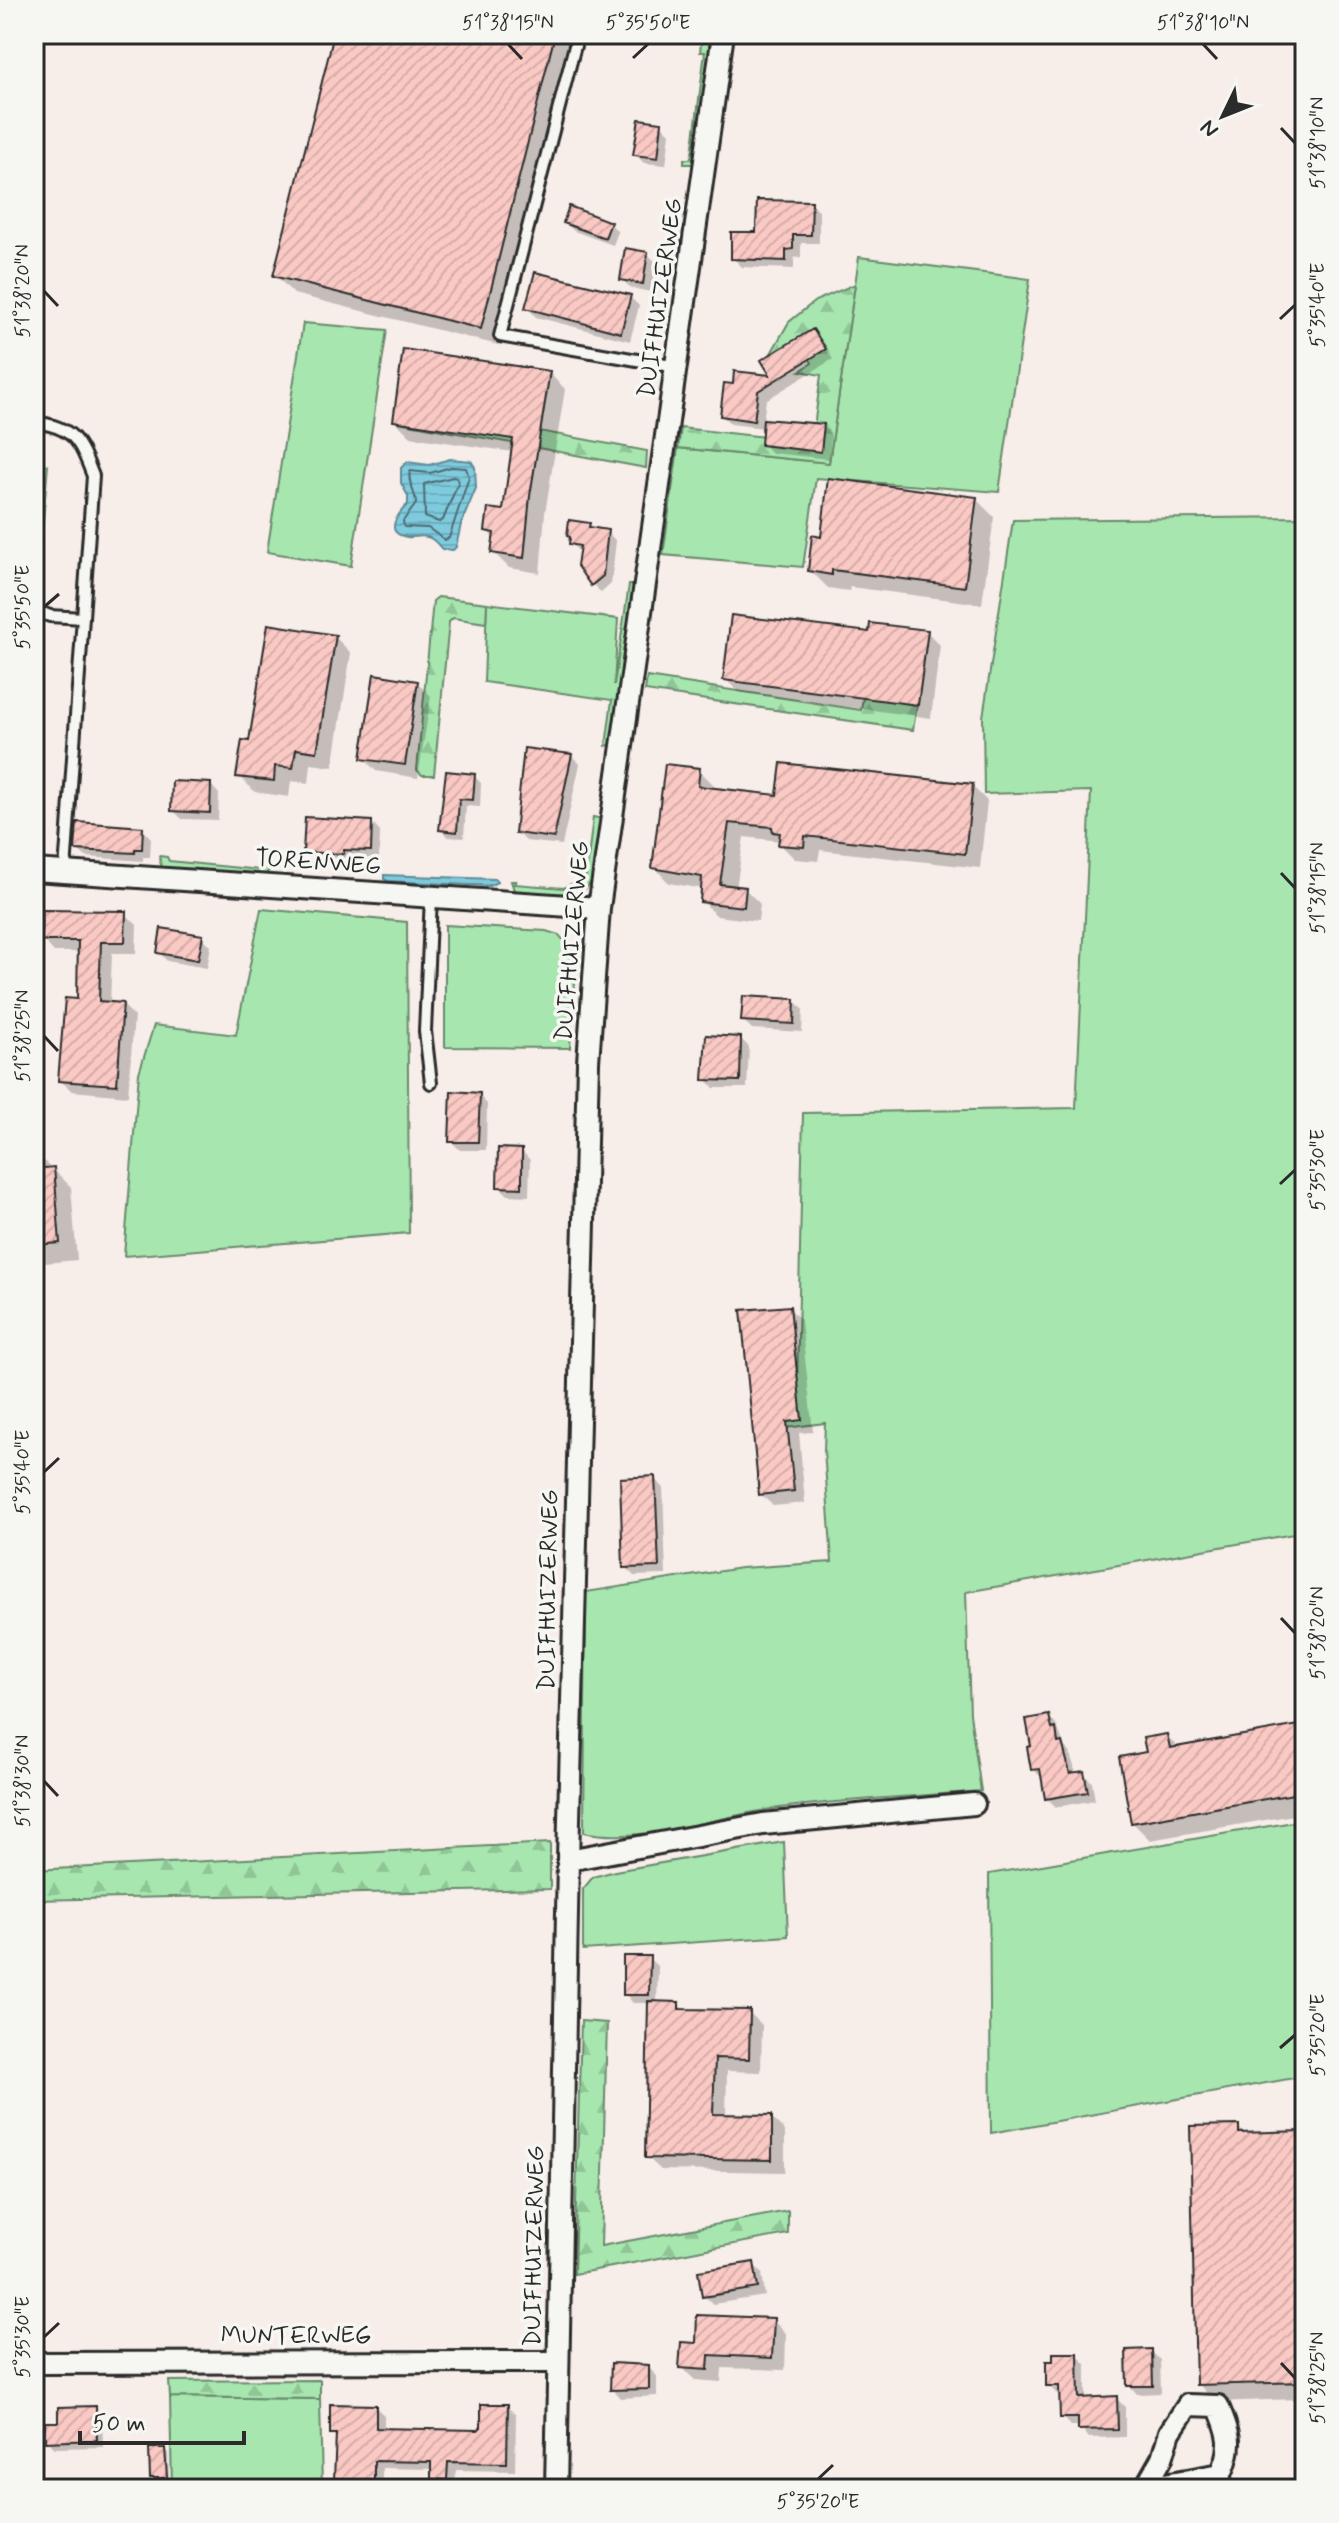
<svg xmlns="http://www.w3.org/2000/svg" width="1339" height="2523" font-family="Mynerve,sans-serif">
<defs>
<pattern id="forest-firs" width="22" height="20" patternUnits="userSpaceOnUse" patternTransform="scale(2)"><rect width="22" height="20" fill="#a7e7af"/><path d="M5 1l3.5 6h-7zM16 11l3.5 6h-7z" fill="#90c697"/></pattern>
<pattern id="water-rules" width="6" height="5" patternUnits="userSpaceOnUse" patternTransform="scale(2)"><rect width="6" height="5" fill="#7fcbde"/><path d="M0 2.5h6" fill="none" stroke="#6eaebf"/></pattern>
<pattern id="building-hatch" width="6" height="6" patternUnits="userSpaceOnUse" patternTransform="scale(2)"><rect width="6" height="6" fill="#fac9c4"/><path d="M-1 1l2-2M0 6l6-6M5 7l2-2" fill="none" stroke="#d6ada9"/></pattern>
</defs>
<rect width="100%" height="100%" fill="#f7ede9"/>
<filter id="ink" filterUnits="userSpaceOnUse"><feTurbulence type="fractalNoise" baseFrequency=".0125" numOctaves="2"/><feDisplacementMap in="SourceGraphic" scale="16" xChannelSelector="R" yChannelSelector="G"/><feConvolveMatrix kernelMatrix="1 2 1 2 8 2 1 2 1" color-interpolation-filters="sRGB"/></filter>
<g filter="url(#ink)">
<path fill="#a7e7af" stroke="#69896d" stroke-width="2" d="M702,34L706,38L708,34H715L697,164H684V159H690L692,154L705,52H700Z
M859,257L1030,279L999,492L816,478L803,567L663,555L678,448L829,463Z
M303,323L387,330L351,566L267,552Z
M34,462L48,465L39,565L34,564Z
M1305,517V1532L966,1592L970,1714L981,1791C912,1797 841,1799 772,1809C714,1817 640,1845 584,1832L586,1592L741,1568L832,1562L824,1450L825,1423L770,1430L797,1385L803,1113L1076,1108L1091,791L984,794L983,717L1013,520Z
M629,585H637L614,744L606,746L612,700L484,682L487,603L618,619L614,685Z
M593,817L603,819C592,899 597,900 515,893L511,881H516L514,884L564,888L586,876Z
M159,856L167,857L169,861L260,870L264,869V866L273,867L260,879L166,871L161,865Z
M261,909L407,922L409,1233L124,1256L139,1073L154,1025L236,1035Z
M445,925L546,931L559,935L576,954L570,1048L445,1047Z
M1305,1820V2076L991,2133L989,1874Z
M784,1842L788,1936L583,1950V1889L593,1877L615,1871Z
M170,2397L320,2399L322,2489H172Z"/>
<path fill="url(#forest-firs)" stroke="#69896d" stroke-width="2" d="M855,284L829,463L678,448L681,428L812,442L821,375L800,371L812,363L798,339L770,355L789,322L815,301Z
M400,405L647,451L646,468L398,422Z
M438,597L487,603L486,623L453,618L449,622L434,775H422L417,770L433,601Z
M647,677L861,710L863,697L917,705L913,730L645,691Z
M550,1843V1889L34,1900V1870Z
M581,2021L607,2023L601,2246L788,2211V2234L574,2274Z
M320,2380V2399L170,2397L169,2381Z"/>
<path fill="url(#water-rules)" stroke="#5d8b96" stroke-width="2" d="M450,459L471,461L475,467L476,488L461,524L456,547L453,550L442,549C437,544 434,538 427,537C420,535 414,538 407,537C382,533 399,513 408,504V496L401,483V468L407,462L429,465Z
M384,875L495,879L497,882L489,886L388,881L384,879Z"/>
<path fill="#0003" d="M337,34H577L498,345L294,294L276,276Z
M661,124L670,133L666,165L644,163L635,154Z
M811,203L819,211V243H801V257L794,258V269L742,267L733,258L758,234Z
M566,223H610L618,232L613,245L574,231Z
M647,254L656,262L651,292L631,288L622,280Z
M630,297L639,306L630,341L536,317L528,308Z
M813,332L833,359L766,400L763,421L823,426L831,435L829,459L771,453L763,444L764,428L731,424L722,416L774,378Z
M549,373L565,389L545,513L540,573L509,568L493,552L495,539L487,531L505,512L513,452L411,437L395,421Z
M976,499L994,517L982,604L850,587L849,591L828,588L810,570L822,539Z
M589,525L594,530L607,532L616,541L611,584L601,593L579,566L581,553L571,544Z
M927,632L940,645L931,718L739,692L725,679L871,635Z
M335,637L351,653L333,767L311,764L309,783L291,781L289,797L255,792L239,776L250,744Z
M417,683L431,696L418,778L376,771L363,758Z
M572,756L580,764L562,845L526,841L517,832Z
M699,770L714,785L713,790L779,797L972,786L987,801L980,868L820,850L818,861L795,859L780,844L781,841L744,837L736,888L745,889L760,904L758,921L717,916L702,901L703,889L669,883L654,867Z
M447,773L474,776L481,783L480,807L466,806L464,838L448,837L441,829Z
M211,785L219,794L218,820L182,819L173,810Z
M372,823L380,832L379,859L352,858V862L314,859L305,851Z
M142,829L151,838L150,857H143V861L86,857L77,849Z
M125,913L137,925L136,953H112L110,1004L123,1005L134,1016L128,1096L72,1091L60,1080L79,1001L80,952H54L43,940Z
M202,937L211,946L207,968L167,961L159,952Z
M34,978L43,986L42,1007H37V1039H34Z
M794,1001L803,1009L802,1032L752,1029L743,1020Z
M741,1039L749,1047L747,1088H714L706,1079Z
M479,1095L487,1104L486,1150H460L451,1141Z
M34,1151L47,1164V1169H53L71,1187L77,1260L34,1264Z
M522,1151L530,1160L529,1196L508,1195L499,1186Z
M789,1308L801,1320L813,1432L799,1433L805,1503L773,1506L761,1494Z
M654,1478L663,1487L666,1575L634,1576L625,1567Z
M1049,1717L1057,1726L1065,1747L1070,1752L1076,1774L1083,1773L1092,1782L1095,1800L1056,1807L1047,1798L1042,1778L1033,1769Z
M1305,1726V1813L1150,1840L1132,1822L1148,1753L1167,1736L1179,1748Z
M649,1958L658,1967L657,2003L678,2004L685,2011L749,2012L762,2025L761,2072L727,2071L726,2116L771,2117L785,2131V2172L661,2170L647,2157L650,2003H633L625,1994Z
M1238,2127L1246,2135L1305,2133V2411L1298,2404V2399L1216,2402L1198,2384Z
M753,2264L762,2273L765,2296L713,2304L704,2296Z
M773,2320L786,2334L785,2370L722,2368L721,2382L695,2380L681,2367L698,2346Z
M1152,2352L1160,2360L1161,2393L1137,2394L1129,2385Z
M1077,2355L1086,2364V2400L1116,2398L1125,2407V2437L1089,2438L1080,2426H1070L1062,2417L1061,2394H1057L1048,2385Z
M648,2367L657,2376V2396L620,2398L612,2389Z
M507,2406L516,2415L515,2471L456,2470L455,2487H441L433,2478V2469L382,2468V2489L345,2488L336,2479L337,2439L332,2433L375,2407L384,2415V2430L478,2432Z
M95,2408L102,2416L103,2447L55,2448L47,2441L61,2424Z
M165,2450L168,2453L169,2481H156L152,2477Z"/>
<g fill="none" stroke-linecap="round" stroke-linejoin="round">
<path stroke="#4d6b73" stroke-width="2" d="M451,467L466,468L469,477L449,538L445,540L428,528L404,527L403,521L416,504C416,491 407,484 410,471L430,473Z
M453,477L457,478L458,483L443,520L439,522L425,517L424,484Z"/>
</g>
<path fill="url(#building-hatch)" stroke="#2b2b2b" stroke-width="2" d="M334,34H555L481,329L273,276Z
M639,119L662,122L658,158L633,155Z
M757,200L812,201L811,235H793V249L786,250V261L731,259V232H756Z
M569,206L611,222L605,238L563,223Z
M625,248L648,252L643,284L620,280Z
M535,272L631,295L621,333L525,308Z
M813,329L826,349L758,391L754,421L720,416L724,383L733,384L734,371L770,375L761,360Z
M403,349L550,371L530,496L524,558L491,553L494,533L485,531L488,508L503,510L513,439L393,421Z
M763,419L824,424L821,452L761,445Z
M828,478L977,497L965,587L832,570V575L808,571L812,535L821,537Z
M569,520L590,523L589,527L608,530L603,576L591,586L577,566L580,546L569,544L570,537L567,536Z
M731,615L869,632L870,623L928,630L918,705L723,680Z
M268,624L336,635L317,752L296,749L293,768L275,766L274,781L236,777L242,740L249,741Z
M374,674L418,681L405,765L361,759Z
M524,748L572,754L554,838L515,833Z
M781,763L973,784L965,854L805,836L804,847L778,845L780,833L773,832L772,827L729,823L720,884L746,887L744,907L700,902L702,877L652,868L665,764L700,768L698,786L777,795Z
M446,771L475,774L473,800L459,799L457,832L439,830Z
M172,781L211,783L210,813L171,811Z
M305,817L372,821L371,851L344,850V854L303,852Z
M77,822L143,827L142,849H135V853L75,850Z
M42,910L126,911L125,942H101L99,1001L123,1003L117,1085L58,1081L65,998L77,999L78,941H41Z
M161,928L203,935L198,960L157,953Z
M743,996L795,999L794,1024L741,1021Z
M706,1035L741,1037L740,1081L703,1080Z
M451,1091L480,1093L478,1142H449Z
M498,1148L522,1149V1188L497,1187Z
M54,1167L60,1243L34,1245V1169Z
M790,1306L802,1420L787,1422L794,1491L759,1495L741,1310Z
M655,1476L659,1567L623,1568L620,1478Z
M1049,1715L1052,1729L1056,1728L1058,1743L1062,1742L1070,1773L1084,1771L1088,1792L1045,1799L1040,1769L1031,1770L1027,1747L1031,1746L1026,1719Z
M1305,1724V1792L1131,1823L1119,1757L1146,1752L1143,1738L1167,1734L1170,1748Z
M623,1956H650L649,1995H623Z
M648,2001L679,2002V2009L750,2010L749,2059L715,2058L713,2114L772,2115V2160L645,2158Z
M1239,2125V2133L1305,2131V2382L1196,2385L1190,2126Z
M754,2262L758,2288L702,2297L698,2271Z
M697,2315L774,2318L772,2358L709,2355L708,2370L679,2368L681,2342L696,2343Z
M1152,2349L1153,2386H1127L1126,2350Z
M1053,2353H1078L1079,2398L1117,2396L1118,2429L1078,2430V2418H1060L1059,2386H1046V2361H1053Z
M611,2363L649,2365V2389L610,2390Z
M330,2404L376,2405V2428L478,2430L481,2427V2404H508L507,2463L448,2462L447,2480L431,2479V2462L374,2461V2481L334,2480L336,2434H330Z
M96,2406L97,2440L45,2442V2422H58V2407Z
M149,2448H165L167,2478H150Z"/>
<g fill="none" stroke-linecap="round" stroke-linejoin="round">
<defs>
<path id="lane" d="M578,34L500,336L677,367
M34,422C74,427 79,440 93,476L65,871
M34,610L50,616L83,618
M431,1083L425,1031L431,897"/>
<path id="street" d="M34,870L599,908
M568,1860L763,1824L974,1804
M34,2363L558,2362
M556,2489L568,1860L588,1062L599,908L723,34
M1137,2489L1221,2474C1234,2446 1230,2434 1218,2406L1188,2405L1170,2432L1162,2458L1146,2486"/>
</defs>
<use href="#lane" stroke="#2b2b2b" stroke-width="16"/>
<use href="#street" stroke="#2b2b2b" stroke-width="26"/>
<path stroke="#2b2b2b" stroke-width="4" stroke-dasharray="6 6" stroke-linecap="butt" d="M1300,2489L1305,2488"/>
<use href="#lane" stroke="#f6f6f2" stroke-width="10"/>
<use href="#street" stroke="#f6f6f2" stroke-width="20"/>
</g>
</g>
<path fill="none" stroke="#2b2b2b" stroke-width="3" d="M508,44L522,59M1203,44L1217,59M633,58L648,44M1281,128L1295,143M44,291L58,306M1280,319L1295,305M44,607L59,594M1281,873L1295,888M44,1036L58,1051M1280,1184L1295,1170M44,1472L59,1458M1281,1618L1295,1633M44,1781L58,1796M1280,2048L1295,2035M44,2337L59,2323M1281,2363L1295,2378M818,2479L833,2465"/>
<g text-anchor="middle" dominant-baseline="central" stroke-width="7" stroke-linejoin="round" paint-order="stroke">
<g font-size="24" fill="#2b2b2b" stroke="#f6f6f2">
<text transform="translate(661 298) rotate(-82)">DUIFHUIZERWEG</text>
<text transform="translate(318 863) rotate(4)">TORENWEG</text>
<text transform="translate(573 941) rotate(-85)">DUIFHUIZERWEG</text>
<text transform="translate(549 1590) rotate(-89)">DUIFHUIZERWEG</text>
<text transform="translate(535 2246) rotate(-89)">DUIFHUIZERWEG</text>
<text x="296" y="2336">MUNTERWEG</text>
</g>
</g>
<rect width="1339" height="2523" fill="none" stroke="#f6f6f2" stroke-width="88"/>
<g transform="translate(1223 116) rotate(227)" stroke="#f6f6f2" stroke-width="6" paint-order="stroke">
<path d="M0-6L14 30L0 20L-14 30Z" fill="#2b2b2b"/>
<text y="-12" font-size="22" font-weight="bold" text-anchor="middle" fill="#2b2b2b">N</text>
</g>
<path d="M80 2431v12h164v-12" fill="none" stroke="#2b2b2b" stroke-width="4"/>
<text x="92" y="2431" font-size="24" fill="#2b2b2b" stroke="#f6f6f2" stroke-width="6" paint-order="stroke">50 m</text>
<rect x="44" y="44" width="1251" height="2435" fill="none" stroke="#2b2b2b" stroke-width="3"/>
<g font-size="20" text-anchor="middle" fill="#2b2b2b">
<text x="508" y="29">51°38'15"N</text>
<text x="648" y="29">5°35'50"E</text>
<text x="1203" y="29">51°38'10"N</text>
<text transform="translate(1317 143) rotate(-90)" y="7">51°38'10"N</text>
<text transform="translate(22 291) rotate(-90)" y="7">51°38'20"N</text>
<text transform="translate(1317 305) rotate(-90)" y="7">5°35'40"E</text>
<text transform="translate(22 607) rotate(-90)" y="7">5°35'50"E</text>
<text transform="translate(1317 888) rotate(-90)" y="7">51°38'15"N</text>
<text transform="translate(22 1036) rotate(-90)" y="7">51°38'25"N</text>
<text transform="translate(1317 1170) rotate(-90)" y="7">5°35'30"E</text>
<text transform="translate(22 1472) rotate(-90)" y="7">5°35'40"E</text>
<text transform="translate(1317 1633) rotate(-90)" y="7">51°38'20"N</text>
<text transform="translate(22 1781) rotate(-90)" y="7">51°38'30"N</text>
<text transform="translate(1317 2035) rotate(-90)" y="7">5°35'20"E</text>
<text transform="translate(22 2337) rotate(-90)" y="7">5°35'30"E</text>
<text transform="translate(1317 2378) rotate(-90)" y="7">51°38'25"N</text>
<text x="818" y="2508">5°35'20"E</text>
</g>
</svg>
